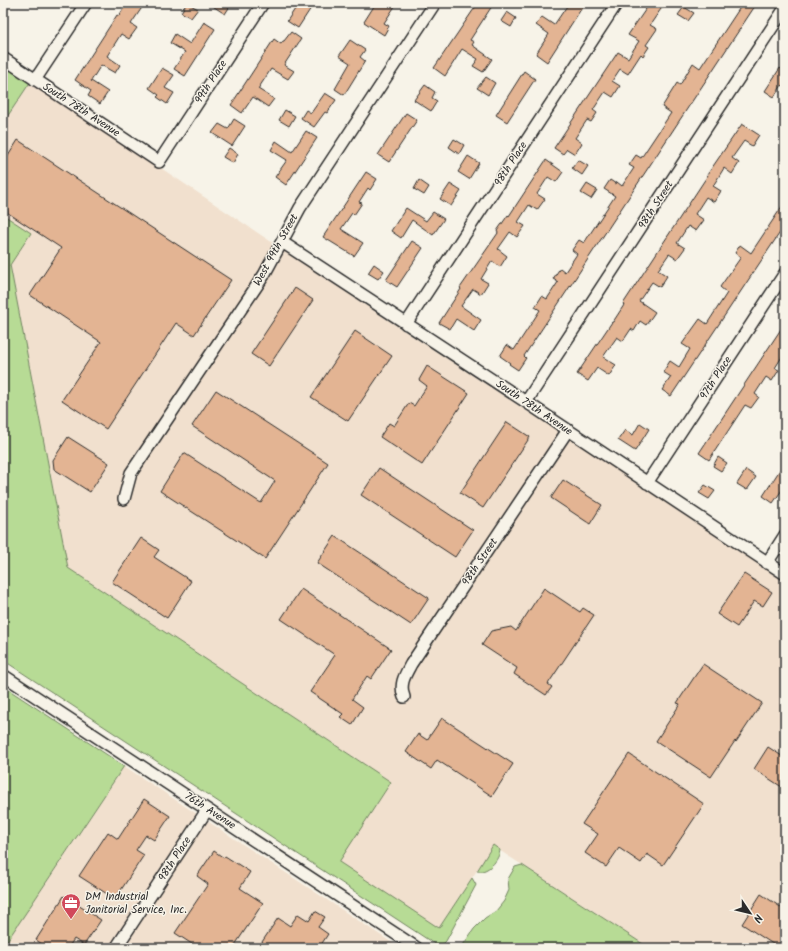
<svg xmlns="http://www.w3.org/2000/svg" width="788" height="951" font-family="Kalam,sans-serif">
<rect width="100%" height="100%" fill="#f7f3e8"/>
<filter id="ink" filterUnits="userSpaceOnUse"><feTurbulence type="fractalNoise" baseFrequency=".025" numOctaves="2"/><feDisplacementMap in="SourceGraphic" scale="8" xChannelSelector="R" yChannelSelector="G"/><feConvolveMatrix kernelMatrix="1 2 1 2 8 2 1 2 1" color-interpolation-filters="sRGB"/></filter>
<g filter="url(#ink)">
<path fill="#f1e0ce" d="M31,81L388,320L785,580V948H649L493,846L439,928L338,862L391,782L68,568L10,265L31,233L5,216L3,206V123Z
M124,766L400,948H3V938L7,941Z"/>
<path fill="#b7db95" stroke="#718360" d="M3,63L31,81L3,123Z
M3,206L5,216L31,233L10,265L68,568L391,782L339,862L439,928L472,878L476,885L446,941L442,945H436L3,660Z
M3,686L124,766L7,941L3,938Z
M493,845L500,850C499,860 488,873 477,871Z
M522,865L649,948H461L474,929L485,918L496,911L504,901L509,890L508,879L515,867Z"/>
<path fill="#e3b493" stroke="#2b2b2b" d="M127,3H145L131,24L137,28L129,39L121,34L107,56L120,65L115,73L101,65L91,81L108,92L100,104L88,96L91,91L75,80L117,15L119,16Z
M187,3L198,9L191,18L181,12Z
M208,3H232L225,14Z
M299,3H303L311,8L298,28L287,21Z
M376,3H397L384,23L389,26L384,35L364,22Z
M478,3H486L492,6L470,40L474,42L472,45L492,59L483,72L473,66L478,59L462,49L445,76L434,68Z
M569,3H585L547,62L536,54L549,34L536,25L542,17L554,25Z
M650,3H665L650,25L657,29L646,45L649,47L643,56L641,54L628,74L620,69L612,81L620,86L613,97L605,92L593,110L597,113L591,122L587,120L575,138L582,143L575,154L567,149L563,154L554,148L618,52L628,58L639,41L628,35Z
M743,3H757L524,356L526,358L518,370L509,364L510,363L500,356L507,345L514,350L540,310L535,307L542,296L547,299L558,282L553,279L560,268L565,272L577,254L572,250L579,240L584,243L615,196L604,189L610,180L616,184L617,182L622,186L634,168L629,165L636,155L641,158L671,113L662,107L677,83L680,85L693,63L700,68Z
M684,7L694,13L688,21L678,15Z
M507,12L516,18L511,27L501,21Z
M204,22L215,29L185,76L174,69L185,52L170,43L175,34L190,44Z
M291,32L301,39L284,65L294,71L288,79L271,69L258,89L274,99L268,107L253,97L242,113L231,105L274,39L281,44L283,41H284Z
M350,40L365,50L360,57L365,61L344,95L335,89L350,63L339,56Z
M162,68L174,75L165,88L174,93L167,104L157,97L159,95L149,88Z
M780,68L785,72V87L782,85L774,97L765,91Z
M524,71L535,79L507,122L496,115Z
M486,77L495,83L488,95L477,88Z
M425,85L435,92L432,98L437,101L431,111L414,100Z
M325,93L336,100L327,113L325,112L314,127L301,118L306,110L311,113Z
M285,110L295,116L289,126L279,120Z
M406,113L417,120L389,162L378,155Z
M234,119L245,126L232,146L212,133L219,124L228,129Z
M742,124L759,135L752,146L744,141L732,158L739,163L732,174L724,168L713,186L721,191L714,202L706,197L695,214L704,220L696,231L688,226L677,243L685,248L677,259L669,254L658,270L667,276L660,287L652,282L639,301L655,312L646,325L640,321L634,331L631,329L623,341L617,337L603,357L616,365L609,376L597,368L588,381L577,374L612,322H613L624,305L623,304L708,175H707Z
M306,131L317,138L286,185L275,177L287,160L271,150L276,141L292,152Z
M454,139L464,145L459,154L449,147Z
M18,140L231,280L194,335L176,323L106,429L62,400L101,342L30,295L61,248L8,213L3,183V164Z
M229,148L238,154L233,163L223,157Z
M468,156L479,163L469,179L458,172Z
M546,160L563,172L556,182L548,177L537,194L545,199L537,210L529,205L518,222L525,226L517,237L510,232L498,249L507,256L500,267L492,261L481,279L488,283L481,294L473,289L461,306L481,320L474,331L456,319L450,329L439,323L461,289L460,288L498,233L497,231L508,215L509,216Z
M578,160L588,166L582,175L572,168Z
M366,172L377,179L370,190L368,188L359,202L362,203L354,215L352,213L341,229L363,243L354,256L323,237Z
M419,180L429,187L424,195L414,189Z
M450,184L461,191L451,206L440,199Z
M587,184L597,190L591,199L581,193Z
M785,202V225L671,396L662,390L671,377L663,372L670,361L679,367L690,349L682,344L700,319L707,324L727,293L720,287L741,257L735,253L740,245L751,253Z
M406,208L426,221L433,212L444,219L433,235L412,220L401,238L391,231Z
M412,241L423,248L397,287L386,280Z
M374,264L384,271L378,279L368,273Z
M295,288L313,300L269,366L251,354Z
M785,323V352L775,368L779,370L772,381L766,377L755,394L759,397L751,408L745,405L709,460L699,453Z
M355,331L392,356L348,421L311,397Z
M427,366L469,393L422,465L380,437L389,423L394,426L409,403L414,406L427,386L419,380Z
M216,390L328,463L265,559L160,491L184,453L261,503L275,481L192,426Z
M507,422L530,437L483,508L460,493Z
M640,423L649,429L635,451L618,440L625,430L633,435Z
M68,437L109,463L90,492L54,469L53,460Z
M718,457L727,463L721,471L713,466Z
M785,462V492L782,490L773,503L763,496Z
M379,468L473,530L455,557L361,495Z
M746,470L756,477L747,490L737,484Z
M563,480L602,505L590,524L551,498Z
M705,485L715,491L709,499L699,493Z
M335,536L429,598L411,625L317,563Z
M141,538L159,550L154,557L191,581L167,618L112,582Z
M744,574L772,592L763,606L754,601L737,627L717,614Z
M544,588L580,612L583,608L594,615L548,684L552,687L546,695L514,674L517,668L482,645L491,631L511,627L516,631Z
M301,589L391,649L371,679L367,676L352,699L363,707L352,725L340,717L343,714L310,692L335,655L281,619Z
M703,664L762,703L736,742L735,741L711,777L656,741L680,704L677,703Z
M442,718L513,764L492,796L437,760L431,769L406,752L418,734L427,740Z
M768,747L785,758V789L754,769Z
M629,754L704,804L663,865L647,854L641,863L619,848L606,867L585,853L598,834L582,824Z
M144,799L170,816L154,840L146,835L136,850L144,855L115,899L79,876L108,832L118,839Z
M214,851L224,858L225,856L250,872L240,888L263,903L233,948H198L175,933L208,884L197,876Z
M761,894L785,910V948H779L742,924Z
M64,896L101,920L84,945L74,939L68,948H48L36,940Z
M315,911L325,917L318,927L328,934L319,948H258L278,918L290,926L298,914L309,921Z"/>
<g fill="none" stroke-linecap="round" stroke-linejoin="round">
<defs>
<path id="minor" d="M3,58L159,162L263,3
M35,80L86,3
M282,242L526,402L785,574
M406,324L617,3
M526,402L785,8
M647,483L785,273
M124,499L131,473L264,275L300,208L435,3
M767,563L785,535
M3,675L417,948
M404,697C399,684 405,675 411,664L568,430
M116,948L207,810"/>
</defs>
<use href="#minor" stroke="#2b2b2b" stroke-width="14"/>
<use href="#minor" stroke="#f7f3e8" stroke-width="11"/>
</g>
</g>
<defs>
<symbol id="office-pin" viewBox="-11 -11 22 30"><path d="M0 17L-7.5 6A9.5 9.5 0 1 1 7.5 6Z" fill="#d1495b" stroke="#f7f3e8"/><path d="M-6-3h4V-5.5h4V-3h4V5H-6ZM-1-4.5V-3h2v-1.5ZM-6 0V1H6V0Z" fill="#fff"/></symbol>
</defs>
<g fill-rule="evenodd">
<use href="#office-pin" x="60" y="892" width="22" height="30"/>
</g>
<g text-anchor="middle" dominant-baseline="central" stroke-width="3" stroke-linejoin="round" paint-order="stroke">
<g font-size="11" fill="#2b2b2b" stroke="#f7f3e8">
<text transform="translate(211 82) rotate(-57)">99th Place</text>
<text transform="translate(81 110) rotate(33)">South 78th Avenue</text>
<text transform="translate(511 164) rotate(-57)">98th Place</text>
<text transform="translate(656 205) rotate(-57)">98th Street</text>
<text transform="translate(276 250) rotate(-61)">West 99th Street</text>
<text transform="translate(716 378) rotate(-57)">97th Place</text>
<text transform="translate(534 408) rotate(34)">South 78th Avenue</text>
<text transform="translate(480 562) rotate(-56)">98th Street</text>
<text transform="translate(210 811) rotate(33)">76th Avenue</text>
<text transform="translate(175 859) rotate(-57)">98th Place</text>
</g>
<g font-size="11" fill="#2b2b2b" stroke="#f7f3e8" text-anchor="start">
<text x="85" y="897">DM Industrial<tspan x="85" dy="13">Janitorial Service, Inc.</tspan></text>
</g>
</g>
<rect width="788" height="951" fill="none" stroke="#f7f3e8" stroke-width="16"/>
<rect x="8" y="8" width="772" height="935" fill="none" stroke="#2b2b2b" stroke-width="1.5" filter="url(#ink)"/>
<g transform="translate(750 913) rotate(125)" stroke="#f7f3e8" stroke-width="3" paint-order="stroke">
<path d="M0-3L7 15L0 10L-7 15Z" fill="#2b2b2b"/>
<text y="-6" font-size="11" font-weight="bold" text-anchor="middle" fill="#2b2b2b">N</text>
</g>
</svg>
